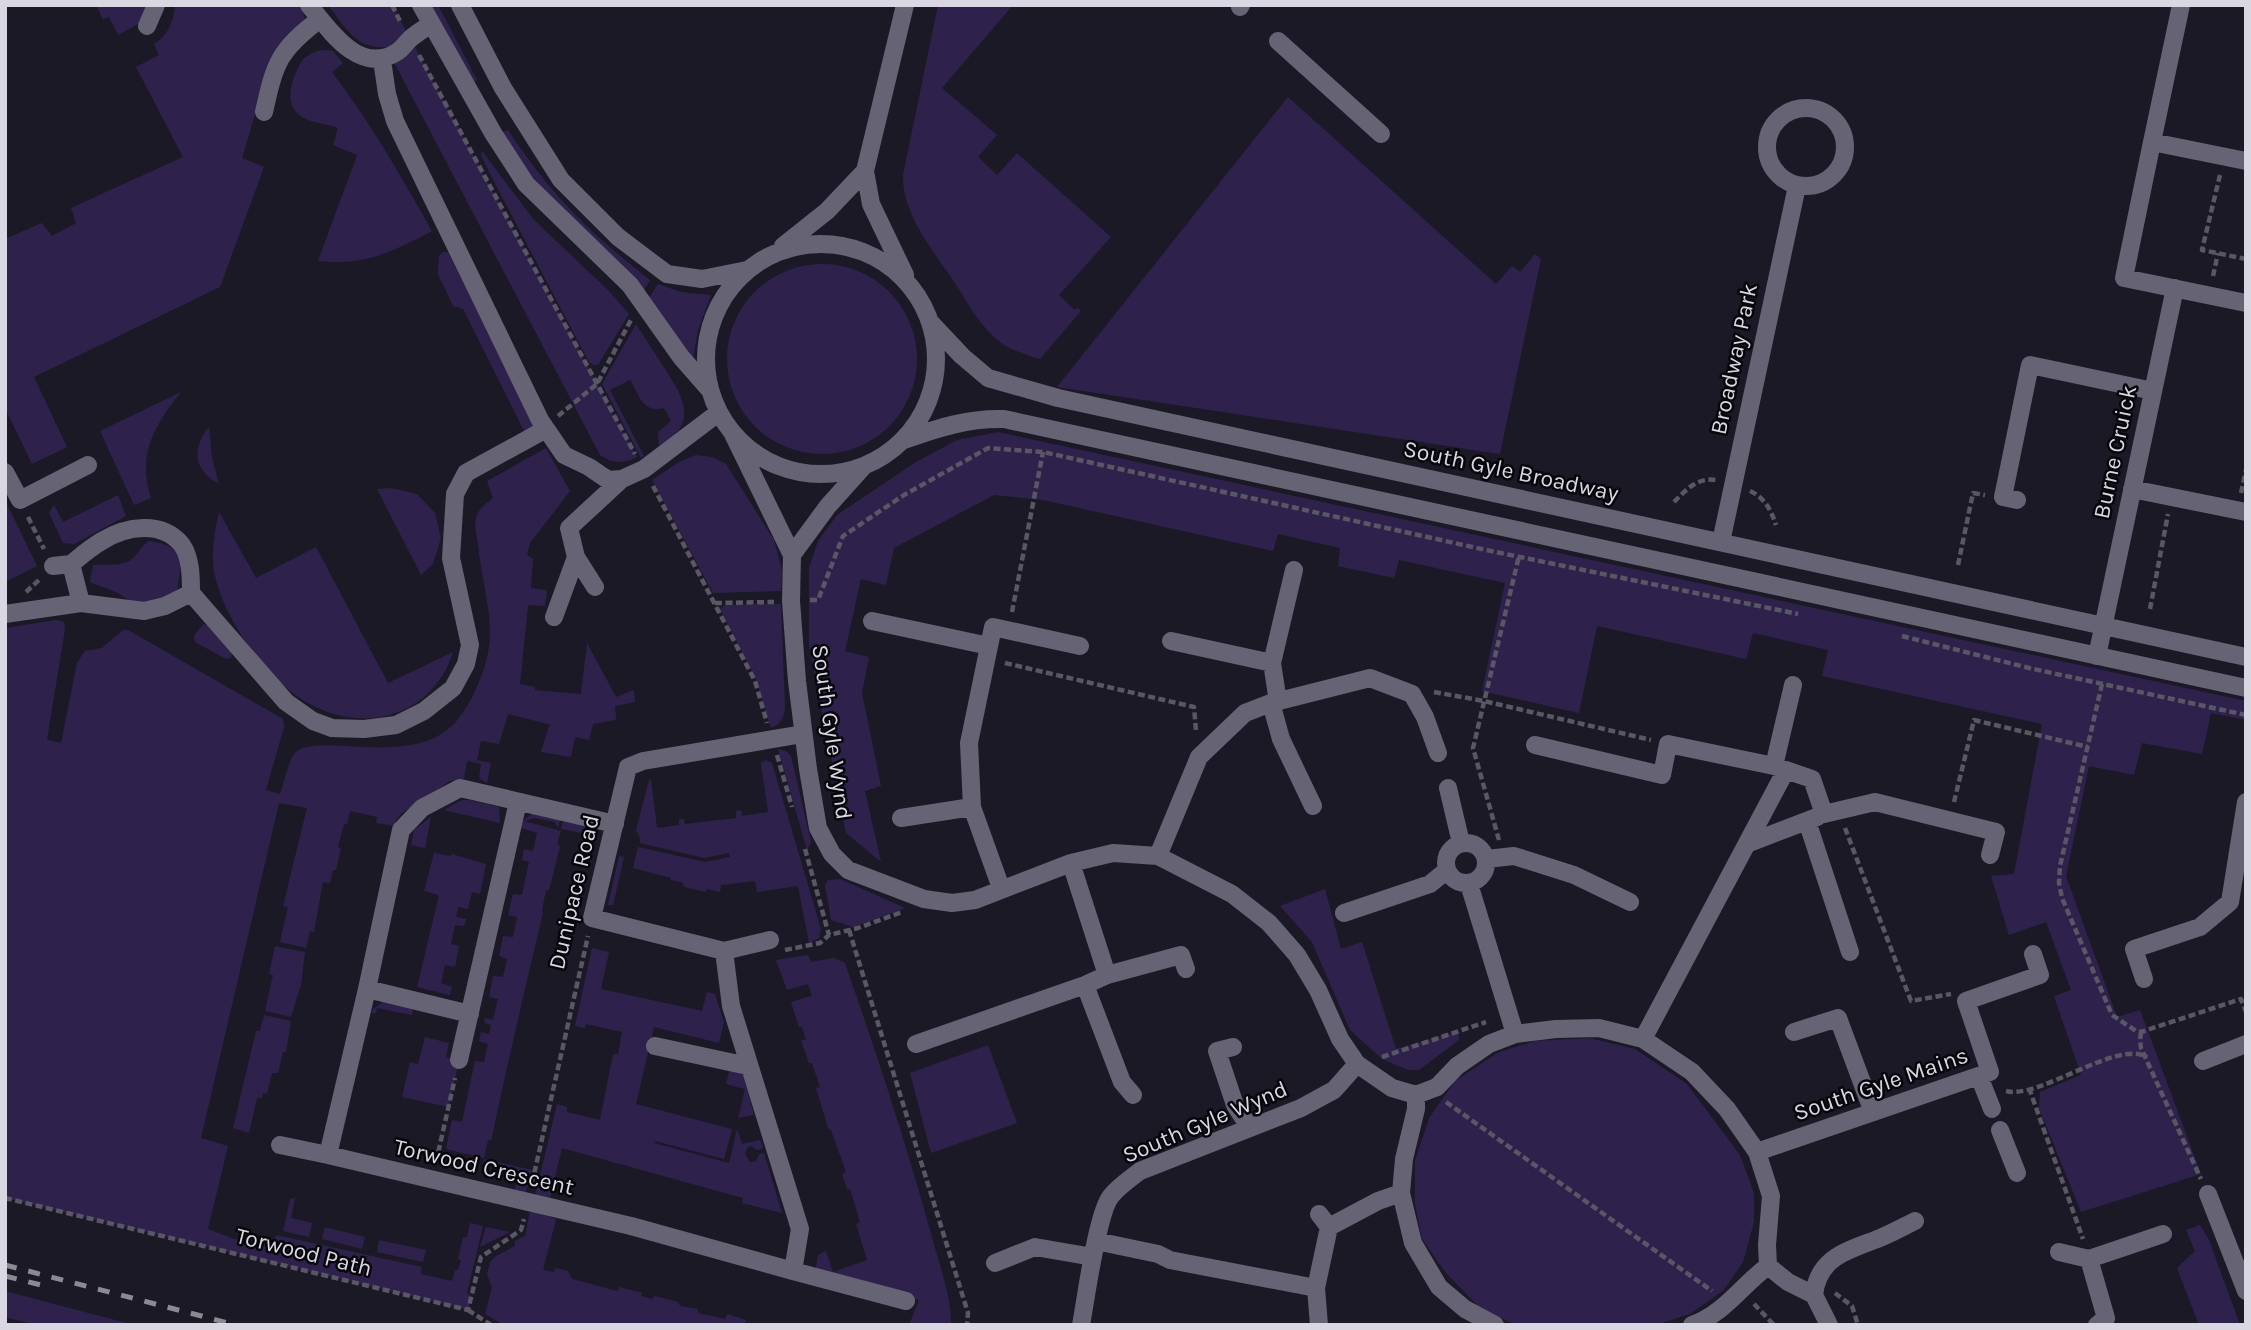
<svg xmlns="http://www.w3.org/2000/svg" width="2251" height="1330" font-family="Karla,sans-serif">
<rect width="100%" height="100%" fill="#1c1927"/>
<path fill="#2e224d" d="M96,5H156L144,21L118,35L109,17L103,19Z
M175,5H301L305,20L270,64L242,158L264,167L220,287L34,377L67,447L32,464L5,408V239L42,223L52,236L76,223L71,208L183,157L136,67L159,55L154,44C168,36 174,21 175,5Z
M328,5H392L637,457C623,464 614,464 600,455L386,47C357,50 344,26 328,5Z
M432,5H438L477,80L471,84L431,7Z
M938,5H1013L942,88L997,135L978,157L997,175L1017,153L1111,237L1059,295L1074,310L1077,308L1081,311L1040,359C1026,355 1011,350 1000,342C981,327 969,306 957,286C935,253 902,215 903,175Z
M321,50L333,51L343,63L332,72C370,122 401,176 432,231C391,252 366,266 318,261L357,155L333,145L338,128C327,124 305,122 297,113C284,100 293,74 302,61C306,55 314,52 321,50Z
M1288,97L1496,284L1512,266L1520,272L1535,254L1541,259L1500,454L1057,387Z
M508,130C550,194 589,232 650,280L644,290C594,241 537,194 501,133Z
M482,151L534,220L609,291L629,314L598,365H593L589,362L490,174L481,155Z
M443,252H448L535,428L527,433L523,429L463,309L453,306L438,274L439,256Z
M727 359a95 95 0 1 1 190 0a95 95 0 1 1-190 0Z
M658,284L681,292L711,295L698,330L693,358L691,359L649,298Z
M636,324C645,338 654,352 663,366C682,395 701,424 659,446L658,432L671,421L664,408C642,413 640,396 630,380L610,390L644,456L641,458L602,384Z
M181,392C154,426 137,454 151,498L134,505L100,431Z
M209,427L212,458L219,484C194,471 191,449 209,427Z
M998,432L2246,701V720L2211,713L2202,754L2142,743L2134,775L2089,766L2066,876L2117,1017L2140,1010L2201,1174L2081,1212L2039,1108L2040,1092L2081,1075L2054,996L2071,990L2046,922L2009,935L1991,876L2014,874L2042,724L1822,676L1828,650L1753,633L1746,659L1597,626L1579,713L1482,691L1505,583L1399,560L1394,578L1338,566L1340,548L1278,534L1273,551L1043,500L994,495L894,548L886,585L861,579L845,651L869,657L862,693L881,786L865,791L881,862L846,833L809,646V568L818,541L837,515L916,462L957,440Z
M546,448L570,491L530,543L527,555L533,559L531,588L547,590L545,606L528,605L520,684L535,687V690L581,694L587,643L616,697L634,690L635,702L615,706L616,720L593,724L589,740L575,737L571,757L541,752L549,726L552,725L508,714L499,744L481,741L477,760L491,763L487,783L479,778L481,764L467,761L464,779L450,781L402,813L396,820L395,826L376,823L377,817L350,811L347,824H344L338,847L341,848L336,870H333L330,883L323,882L314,932L310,931L306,948L280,942L288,907L283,906L307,808L279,803L201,1138L228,1146L208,1229L234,1239L273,1247L276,1235L422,1267L421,1274L452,1281L455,1270H458L461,1260L458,1259L463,1237H467L470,1223L483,1226L467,1293L472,1297L468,1310L5,1198V628L56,620L64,622L65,629L47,740L61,743L77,663L85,651L102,648L123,630H128L283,719L284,727L266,790L280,794C283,785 289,761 294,754C314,729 418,773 459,718C477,694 491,659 490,629C489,601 481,573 478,545C477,536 474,526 476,518C478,509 486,504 493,498L487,481Z
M696,455L712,457L726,464L774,540L782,570L781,591L713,593L652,480L679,462Z
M391,488L417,494L435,513L441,538L433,564L421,575L377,489Z
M118,495L126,516L74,544L63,543L49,513L54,505L63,522Z
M5,500L37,566L5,582Z
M219,512L256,578L316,547L388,683L453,652C431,721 355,737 297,696C263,672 227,622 216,580C210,559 214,533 219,512Z
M149,541C186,546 182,561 177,590C162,602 150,604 131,603C119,590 105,589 90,582L93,565C105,564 124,567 133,558C140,552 141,546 149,541Z
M781,604L785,709C783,719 781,724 771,728L755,676L720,609L725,605Z
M203,624C216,627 226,643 232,654L231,658L226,659L195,642L194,636Z
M778,749L786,751L791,756L811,842L807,850Z
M766,760L772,763L821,929L819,938L809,943L798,886L757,892L755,881L721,885L720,892L707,889L706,892L684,887L683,883L671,880V878L633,868L638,847L705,862L730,857L729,853L704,858L640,843V838L636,830L649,780L651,779L657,828L679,825V819H684L685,824L736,818V811L741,810L742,816L768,812L761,763Z
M462,800H469L499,807L500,823L444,810Z
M532,814L560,820L558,828L555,822L534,818L524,821L561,831L557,845L560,846L549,890H546L542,910L543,913C524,992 508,1062 491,1141L488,1140L484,1158L446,1149L452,1120L462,1122L475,1061L484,1062L488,1044L479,1041L481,1032L489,1034L491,1025L484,1023L485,1018L493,1020L498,999L489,997L493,976L503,977L507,959L499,956L503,936L513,937L517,917L508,915L513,894L522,895L529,862L522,860L524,849L533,851L537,833L521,828L523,821Z
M431,817L425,848L411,845L414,830Z
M563,821L591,827L596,836L561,829Z
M434,853L451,856L452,854L486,864L480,894L472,892L468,909L458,907L456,917L466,919L464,926L455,925L451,944L459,946L455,967L445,965L441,983L452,987L450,995L417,987L439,895L424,891Z
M619,856L624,857L613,905H608Z
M840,879L905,908L853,927L831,920L825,885L828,880Z
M1325,889L1341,949L1362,942L1396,1049L1458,1031L1459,1040L1419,1070H1408L1382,1059L1350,1030L1312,942L1280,906Z
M275,946L305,952L301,985L291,1017L265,1011L273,975L269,974Z
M592,948L609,952L601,989L702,1011L707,992L715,994L724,1022L719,1043L654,1027L636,1104L732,1129L724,1159L655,1141L654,1143L729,1163L737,1129L742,1144L760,1140L763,1148L757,1150L751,1146L747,1148L745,1154L750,1162L756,1161L759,1154L764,1153L782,1213L742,1203L743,1198L562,1148L550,1198L535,1196L557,1104L567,1107V1112L600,1120L613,1054H618L622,1032L586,1024L585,1028L575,1026Z
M808,955L811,962L834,958L845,963C876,1052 905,1140 930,1230C937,1258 952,1296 951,1325H909L919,1300L815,1273L818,1255L826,1251L833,1272L867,1260L856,1224L860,1222L850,1189H847L842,1174L846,1172L831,1130L828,1128L816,1088L820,1087L812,1063H809L801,1041L806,1039L802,1027H799L791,1002L812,996L808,984L787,990L776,960Z
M384,1001L413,1007L412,1015L377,1008L376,1013H372V1010Z
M264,1015L291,1021L286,1052H283L278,1073H272L267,1094L263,1093L262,1098H257L249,1133L233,1128L256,1031H260Z
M425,1037L449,1043L446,1057L459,1060L449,1107L402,1097L410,1062L418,1064Z
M1589,1038L1635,1049L1687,1084L1740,1155L1754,1193V1222L1743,1262L1724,1290L1690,1314L1655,1325H1516L1480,1308L1446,1273L1422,1239L1415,1204V1161L1429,1118L1455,1081L1499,1052L1536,1041Z
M988,1045L1017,1123L931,1153L910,1073Z
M730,1068L742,1071L754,1115L738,1118L745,1089L726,1084Z
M484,1159L532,1170L525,1195L522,1191L515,1190L518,1172L483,1164Z
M295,1198L291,1218L312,1223L309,1237L283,1231L290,1199Z
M530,1210L556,1219L543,1270L554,1272L555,1268L568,1271L572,1279L617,1291L619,1287L642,1293L641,1296L652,1299L655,1296L678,1302L680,1306L698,1309V1313L725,1319L727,1314L746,1320L745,1324L749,1325H504L485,1314L492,1287L487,1275L490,1262L496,1256L515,1246V1241L525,1236Z
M2200,1225L2209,1240L2240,1325H2199L2177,1268L2195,1251L2186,1230Z
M325,1227L365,1237L362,1249L322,1239Z
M486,1227L510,1232L480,1247Z
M379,1240L426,1250L423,1262L377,1252Z
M5,1291L134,1325H36L5,1317Z"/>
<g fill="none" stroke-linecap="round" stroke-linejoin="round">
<path stroke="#5a5764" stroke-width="4.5" stroke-dasharray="7 3.5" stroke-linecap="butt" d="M392,5L401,23
M419,55L635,454
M2220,175L2202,250L2246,259
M2213,276L2218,253
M558,416L597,384L632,318
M653,486L755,681L767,723
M1750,491C1765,498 1771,510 1776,525
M2241,493L2246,470
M1674,502C1686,490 1697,477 1716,480
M28,517L44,549
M1958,565L1973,493L1985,495
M26,592L40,579
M810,600H818L843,536L904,495L988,448L1043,452L1486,550L1798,614
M715,603L774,602
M2150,609L2168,514
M1012,612L1043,452
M1902,636L2029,668L2246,715
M1005,663L1194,707L1196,731
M2102,684L2060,866L2059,883L2062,898L2112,1015L2136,1031L2141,1032L2241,999L2246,1012
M1434,692L1484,701L1651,740
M777,755L792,807
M1954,802L1974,720L2088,747
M1845,828L1911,1001L1951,994
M1499,840L1473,748L1519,556
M805,849L829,935
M849,930L968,1313L967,1325
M785,950L820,943L829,935L858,928L902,912
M2141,1032L2140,1040L2141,1048L2201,1179
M1382,1057L1486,1022
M2029,1088L2083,1239
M2006,1091C2039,1100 2117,1039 2147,1057
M1446,1102L1712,1291
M436,1162L455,1078
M532,1183L588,936
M5,1198L468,1310L481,1257L521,1230L524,1219
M1835,1293L1852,1306L1858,1325
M1754,1304L1774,1325
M468,1310L491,1325"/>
<path stroke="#666374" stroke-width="18" d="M309,5C330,31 360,76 397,52C402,49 405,44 409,40C415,34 424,29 431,24
M421,5L493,133L526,184L630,285L681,357L709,389
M460,5L503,88L561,180L618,237L667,274L702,279L747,270
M905,5L865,171L871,204L905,275
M1240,7L1241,5
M147,26L156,5
M1278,41L1381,134
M382,60L387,94L395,121L540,420L564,455L589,467L608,480L622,479
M1767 147a39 39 0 1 1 78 0a39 39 0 1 1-78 0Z
M264,112C275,62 279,50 320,19
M2152,142L2181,5
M2246,161L2152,142L2124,278L2246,303
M706 359a115 115 0 1 1 230 0a115 115 0 1 1-230 0Z
M783,246L827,211L865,171
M930,322L962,356L988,378L1058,398L2246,657
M733,434L792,555L791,601L797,681L808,769L818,828L832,854L848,870L924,899L952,903L975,900L1071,863L1113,853L1158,856L1232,894L1269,923L1297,955L1318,990L1340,1039L1357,1064L1392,1088L1416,1095L1437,1087L1457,1066L1489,1044L1515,1034L1556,1029L1599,1028L1643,1039L1692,1072L1727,1109L1757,1152L1771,1196L1767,1245L1768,1266L1788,1282L1814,1295L1829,1325
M904,440C938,428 968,418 1004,419L2246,688
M5,472L20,500L88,465
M2132,489L2246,512
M2017,500L2003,497L2030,365L2153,391
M1721,542L1797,186
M792,555L828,506L863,467
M576,557L595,587
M53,566L71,564
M191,593L165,606L144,611L81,603L71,564C81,556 91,547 102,541C126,526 162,520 182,545C191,558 191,578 191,593L286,702L313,721L332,728L364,729L396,725L424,711L453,688L466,664L470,645L451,558L455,494L466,473L546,429
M5,614L81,603
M554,617L576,557L569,528L622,479L644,469L718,413
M872,621L989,646
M1171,641L1272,663L1278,702
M2097,656L2175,288
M1272,663L1294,570
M1271,703L1281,739L1313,806
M1535,745L1662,775L1668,744L1774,766L1812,779L1824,814L1875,802L1996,832L1990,855
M1774,766L1793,685
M1448,788L1461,843
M901,818L972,807
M1807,821L1850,952
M1446 863a20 20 0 1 1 40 0a20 20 0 1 1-40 0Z
M1749,843L1817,817
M1158,856L1199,757L1245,713L1271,703L1370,678L1412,694L1425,717L1438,753
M1486,859L1514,856L1574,875L1630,902
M1469,884L1515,1034
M1001,888L972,807L969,743L993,627L1080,646
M2230,902L2246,802
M1344,913L1430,884L1446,871
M724,951L770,940
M1107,975L1181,955L1186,969
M2144,979L2134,949L2200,927L2230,902
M1085,985L1122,1082L1133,1095
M367,989L470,1014
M1794,1032L1838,1018L1873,1112
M1643,1039L1786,770
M916,1044L1085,985L1107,975L1071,863
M655,1046L748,1066
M1233,1047L1217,1051L1235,1105L1250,1128
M459,1060L518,802
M2203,1061L2246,1044
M1979,1076L1992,1109
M1416,1095V1109L1404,1159L1401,1193L1413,1243L1439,1287L1465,1309L1495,1325
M2000,1130L2017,1173
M280,1145L328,1155L631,1226L793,1271L800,1229L731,1006L724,951L592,918L628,767L643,761L803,734
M1757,1152L1990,1072L1966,1001L2040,975L2033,954
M328,1155L367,989L401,830L422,808L460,788L615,824
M2208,1194L2246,1291
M1319,1214L1329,1227L1378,1201L1401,1193
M1096,1241L1158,1254L1170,1260L1316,1288L1319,1325
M2059,1252L2089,1259L2106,1318L2097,1325
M2089,1259L2163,1234
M995,1263L1035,1247L1093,1257
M793,1271L906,1301
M1316,1288L1329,1227
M1814,1295C1818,1256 1850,1250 1880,1238C1892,1233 1903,1227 1915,1221
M1081,1325C1086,1299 1097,1213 1111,1196C1119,1186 1130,1179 1140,1171L1301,1108L1334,1090L1357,1064
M1692,1325C1724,1314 1742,1285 1768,1266"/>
<path stroke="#8b8994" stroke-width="5" stroke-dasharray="12 12" stroke-linecap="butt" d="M5,1265L236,1325
M5,1276L45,1286"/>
</g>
<g text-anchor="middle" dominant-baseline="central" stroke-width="5" stroke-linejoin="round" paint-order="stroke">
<g font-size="23" fill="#d9d7e1" stroke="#07060b">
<text transform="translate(1734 359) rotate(-78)">Broadway Park</text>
<text transform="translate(2115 452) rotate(-78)">Burne Cruick</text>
<text transform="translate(1511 471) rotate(12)">South Gyle Broadway</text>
<text transform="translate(832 732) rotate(82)">South Gyle Wynd</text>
<text transform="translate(574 892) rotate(-77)">Dunipace Road</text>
<text transform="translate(1881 1084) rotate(-19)">South Gyle Mains</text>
<text transform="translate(1205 1122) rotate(-23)">South Gyle Wynd</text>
<text transform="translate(484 1167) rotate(13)">Torwood Crescent</text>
<text transform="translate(304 1252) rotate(14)">Torwood Path</text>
</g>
</g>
<rect width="2251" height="1330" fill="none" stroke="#d9d7e1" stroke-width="14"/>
</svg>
